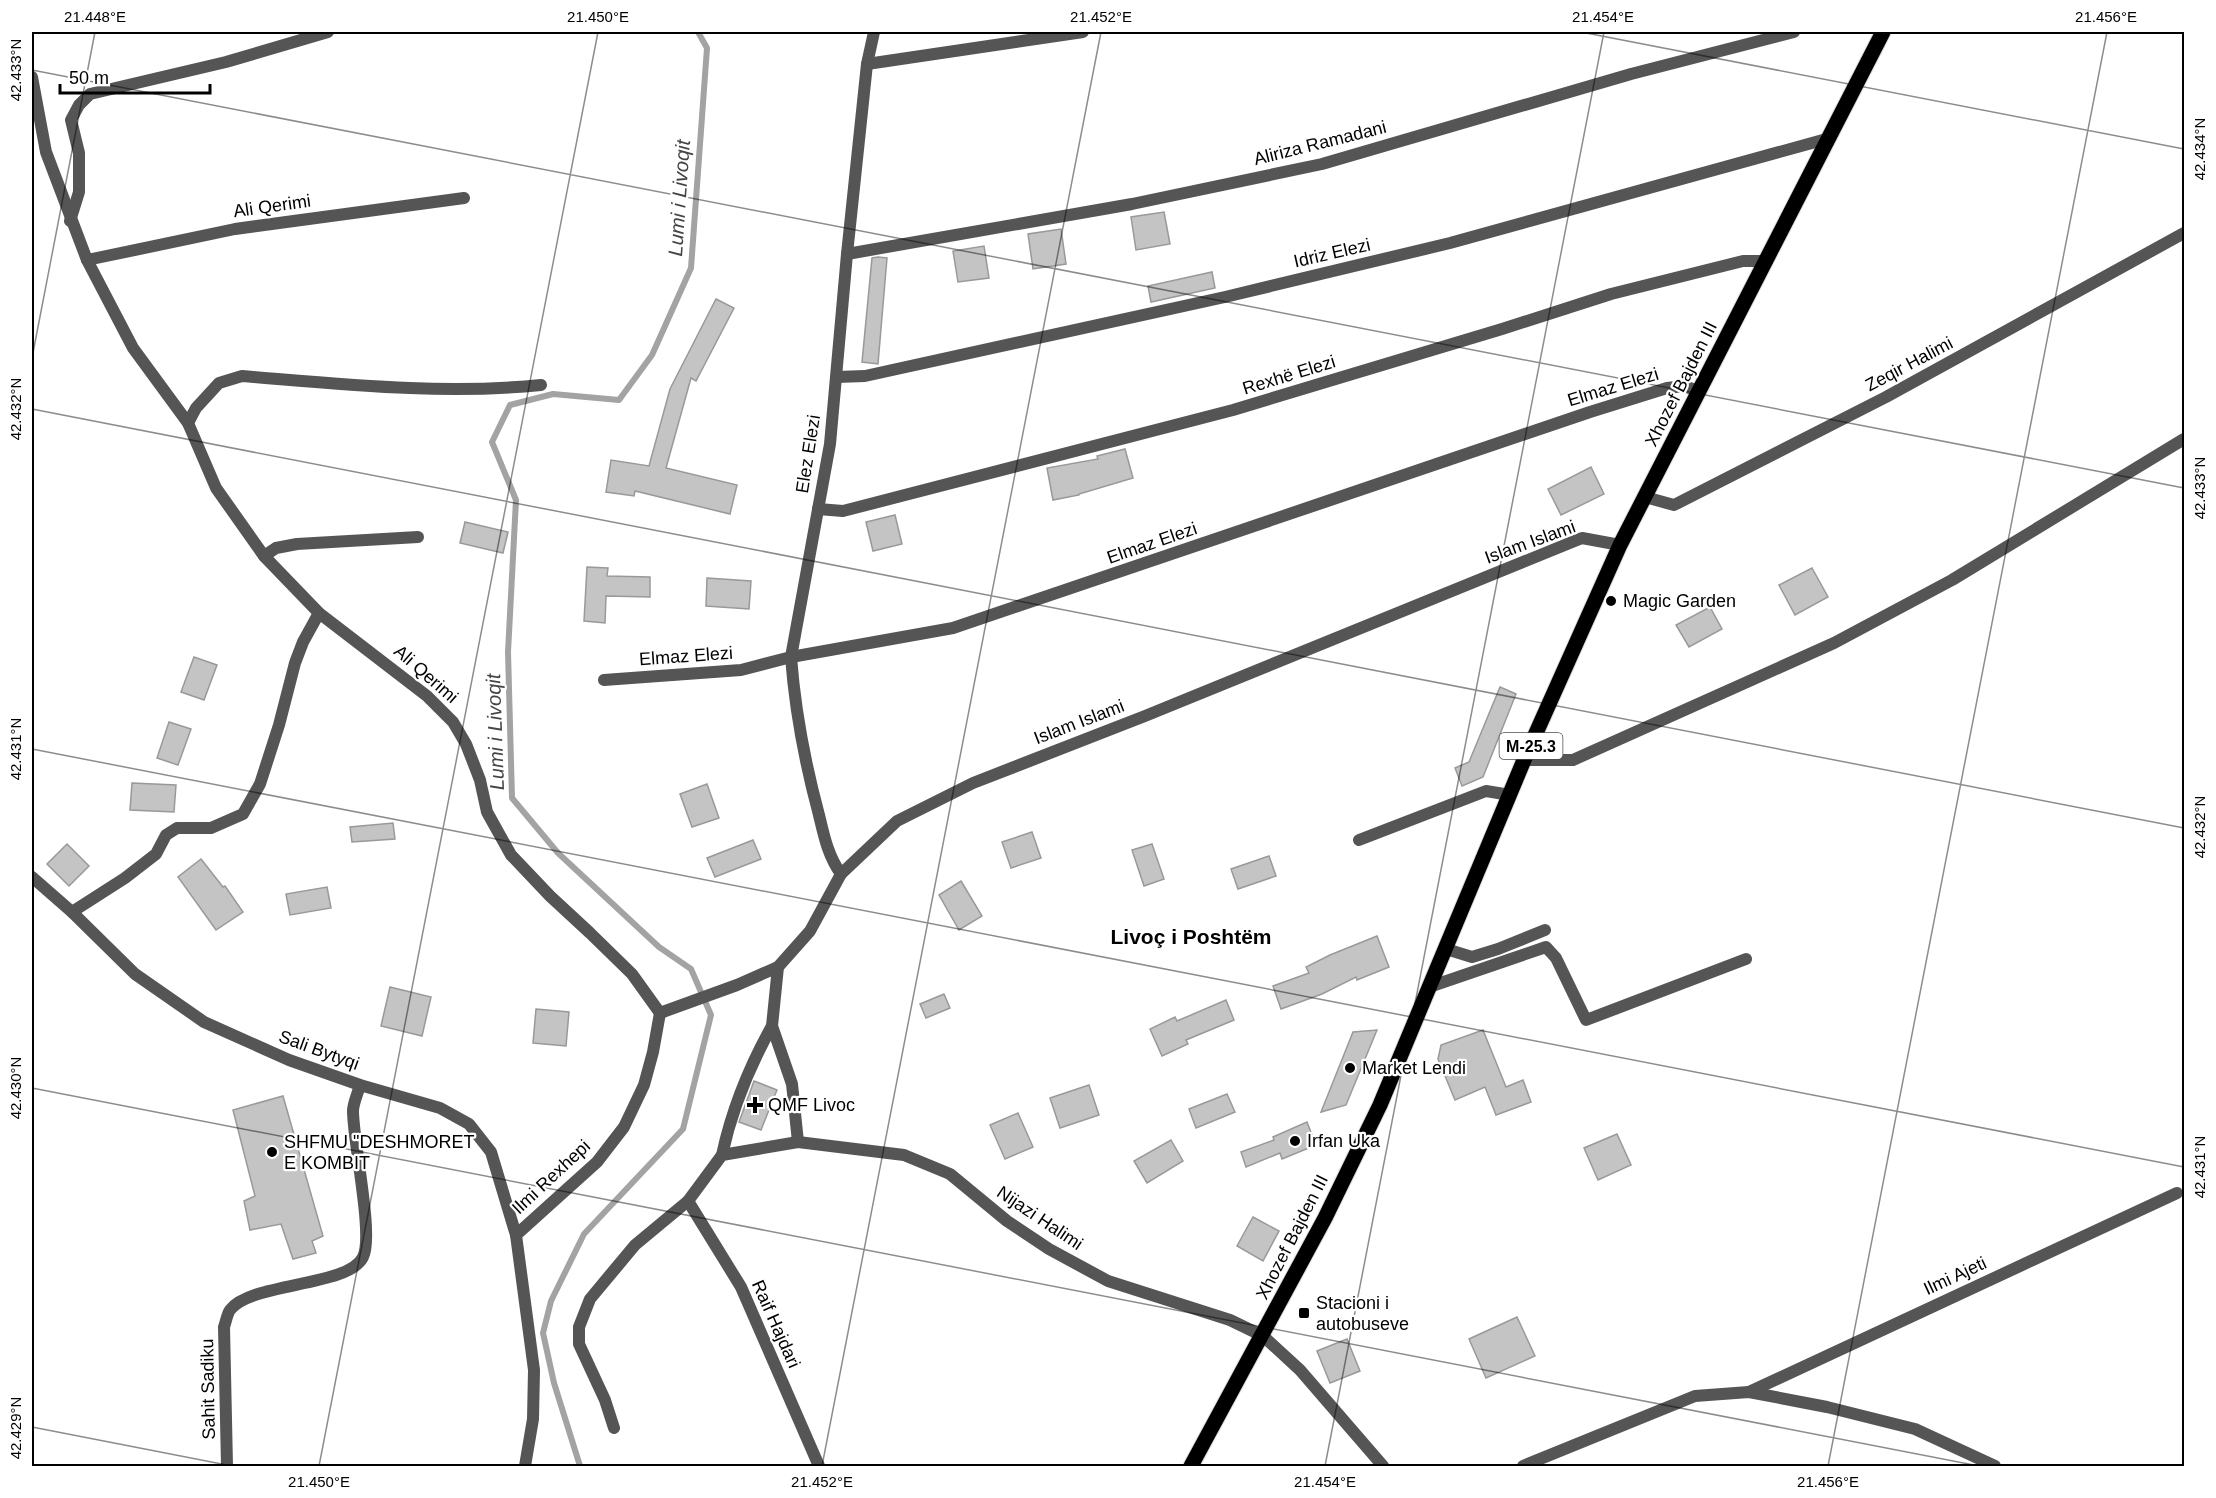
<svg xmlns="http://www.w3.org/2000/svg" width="2216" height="1498" font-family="Helvetica,sans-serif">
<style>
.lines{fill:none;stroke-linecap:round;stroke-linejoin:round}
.stream{stroke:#a3a3a3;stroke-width:6}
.building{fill:#c4c4c4;stroke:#999;stroke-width:1.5}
.primary-casing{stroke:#dbdbdb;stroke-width:17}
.minor{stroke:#555;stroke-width:12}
.tertiary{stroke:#555;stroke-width:12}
.primary{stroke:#000;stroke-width:15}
.ticks{fill:none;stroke:#000;stroke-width:1.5;stroke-opacity:0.45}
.poi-dot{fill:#000;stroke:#fff;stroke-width:2}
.labels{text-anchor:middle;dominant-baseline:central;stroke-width:4.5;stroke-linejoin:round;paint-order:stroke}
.shield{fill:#fff;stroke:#4c4c4c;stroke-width:1.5}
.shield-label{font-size:16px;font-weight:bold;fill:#000}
.street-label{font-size:18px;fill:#000;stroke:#fff}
.poi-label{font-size:18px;fill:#000;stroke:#fff;text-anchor:start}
.water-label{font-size:20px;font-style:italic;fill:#444;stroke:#fff}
.quarter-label{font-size:21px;font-weight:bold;fill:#000;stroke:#fff}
.neatline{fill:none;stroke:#000;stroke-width:2}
.ticks-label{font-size:15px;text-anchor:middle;fill:#000}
</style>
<rect width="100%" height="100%" fill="#fff"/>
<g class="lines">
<path class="stream" d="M580,1466l-26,-83 -11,-50 8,-32 33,-67 99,-105 28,-114 -20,-46 -32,-22 -101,-94 -46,-55 -4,-146 8,-152 -24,-58 18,-37 43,-11 66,6 33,-45 39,-87 16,-220 -9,-16"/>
</g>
<g class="building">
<path d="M1164,212l6,32 -34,6 -5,-33z"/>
<path d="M1061,229l5,35 -33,5 -5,-35z"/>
<path d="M984,246l5,32 -31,4 -5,-31z"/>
<path d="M878,257l9,1 -9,106 -16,-2 10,-104z"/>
<path d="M1212,272l3,16 -64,14 -3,-16z"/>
<path d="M716,299l18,9 -38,73 -5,-3 -25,90 71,17 -7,29 -95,-23 -1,5 -28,-4 5,-32 38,6 21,-77z"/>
<path d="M1125,449l8,29 -54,16v1l-26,5 -6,-32 51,-9 -1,-3z"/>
<path d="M1591,467l13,27 -43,21 -13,-26z"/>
<path d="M895,515l7,29 -29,7 -7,-29z"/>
<path d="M465,522l43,10 -5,21 -43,-10z"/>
<path d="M587,567l21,1 -1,8 43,1v20l-44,-1 -1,27 -21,-2z"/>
<path d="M1812,568l16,29 -33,18 -16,-30z"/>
<path d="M707,578l44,3 -2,28 -43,-3z"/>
<path d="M1710,607l12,22 -33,18 -13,-22z"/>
<path d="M194,657l23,8 -13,35 -23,-8z"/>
<path d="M1500,687l16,7 -33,83 -21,9 -7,-18 14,-6z"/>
<path d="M169,722l22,7 -13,36 -21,-7z"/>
<path d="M132,783l44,2 -2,27 -44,-2z"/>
<path d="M707,784l12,34 -27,9 -12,-33z"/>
<path d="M393,823l2,16 -43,3 -2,-15z"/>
<path d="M1032,832l9,26 -30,10 -9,-26z"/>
<path d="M753,840l8,19 -46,18 -8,-19z"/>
<path d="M67,844l22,22 -20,20 -22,-22z"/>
<path d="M1152,844l12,35 -20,7 -12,-36z"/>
<path d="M1269,856l7,20 -38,13 -7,-20z"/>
<path d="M201,859l22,28 2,-1 18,26 -27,18 -38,-53z"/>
<path d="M961,881l21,35 -23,14 -20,-35z"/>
<path d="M327,887l4,21 -41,7 -4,-21z"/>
<path d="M1377,936l12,31 -32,13 -1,-3 -34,17 -41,15 -8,-23 36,-13 -3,-6 24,-12z"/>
<path d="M390,987l41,10 -9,39 -41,-10z"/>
<path d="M944,994l6,14 -24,10 -6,-14z"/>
<path d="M1226,1000l8,20 -48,20 2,4 -26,12 -12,-27 25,-12 2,4z"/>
<path d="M536,1009l33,3 -3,34 -33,-3z"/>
<path d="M1377,1030l-31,75 -25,7 32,-80z"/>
<path d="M1483,1030l23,57 17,-7 8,22 -35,13 -11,-28 -30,13 -17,-41 3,-14z"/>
<path d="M754,1081l23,9 -16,40 -22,-8z"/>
<path d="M1089,1085l10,30 -39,13 -10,-30z"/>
<path d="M1227,1094l8,18 -39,16 -7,-19z"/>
<path d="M283,1096l40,140 -11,5 4,12 -23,6 -12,-35 -31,6 -6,-29 11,-5 -22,-86z"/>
<path d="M1018,1113l15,34 -28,12 -15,-34z"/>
<path d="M1307,1122l9,23 -34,14 -2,-6 -34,14 -5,-15 33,-12 -1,-3z"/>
<path d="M1617,1134l14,31 -33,15 -14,-32z"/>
<path d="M1171,1140l12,21 -36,22 -13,-22z"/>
<path d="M1253,1217l26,14 -16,30 -26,-15z"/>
<path d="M1517,1317l18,39 -49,22 -17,-39z"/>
<path d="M1347,1339l13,32 -30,12 -13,-32z"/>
</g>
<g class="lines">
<g class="primary-casing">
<path id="primary" d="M1191,1466l134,-248 55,-113 144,-345 96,-215 263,-513"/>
</g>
<g class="minor">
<path d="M867,64l216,-32"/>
<path d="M70,221l9,-29v-39l-8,-33 8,-15 11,-11 136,-32 102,-30"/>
<path d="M847,254l285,-50 190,-40 309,-90 163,-42"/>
<path d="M87,260l148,-31 229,-31"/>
<path d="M837,377l28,-1 360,-79 225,-54 380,-105"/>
<path d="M188,423l8,-15 23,-25 23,-7c99,8 200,19 299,9"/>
<path d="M1645,497l29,8 212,-108 298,-164"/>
<path d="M818,509l25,2 390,-101 269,-81 109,-35 132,-33h24"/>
<path d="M264,556l12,-8 21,-4 121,-7"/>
<path d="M604,680l137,-10 50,-13 162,-29 637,-216 77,-24 17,-2 14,5"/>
<path d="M1524,760h49l261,-117 118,-63 232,-141"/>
<path d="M1359,840l127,-49 24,4"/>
<path d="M841,874c-13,-18 -17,-38 -22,-59 -14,-52 -24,-105 -28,-158l39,-213 17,-190 20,-190 7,-32"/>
<path d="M32,877l40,35 63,62 69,48 85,38 71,25 80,23 29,16 22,28 25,83"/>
<path d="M72,912l53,-34 31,-24 10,-19 11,-7h34l32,-14 17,-30 19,-59 16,-62 8,-21 16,-29"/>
<path d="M1446,949l26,8 26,-8 47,-19"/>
<path d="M778,967l-6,59 20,58 6,58"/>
<path d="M1432,986l114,-39 10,11 30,62 160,-61"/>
<path d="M722,1155c10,-46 27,-88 50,-129"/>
<path d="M688,1201l53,86 78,179"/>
<path d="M1749,1392l428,-199"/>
<path d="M614,1428l-9,-28 -26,-56v-17l11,-28 45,-54 53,-44 34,-46 76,-13 106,13 46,19 57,47 42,28 59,32 122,39 33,16 37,34 83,96"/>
<path d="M227,1466l-3,-139c2,-5 3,-13 6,-17 21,-28 119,-23 133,-53 11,-21 -10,-115 -10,-146 0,-8 5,-18 7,-26"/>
<path d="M1523,1466l172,-70 54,-4 78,15 88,22 80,37"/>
</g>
<g class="tertiary">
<path d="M32,77l14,75 41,108 46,88 55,75 28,65 48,68 55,57 108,83 26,26 13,22 14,36 7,32 24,43 39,41 40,37 42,41 28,39"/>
<path d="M660,1013l77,-28 41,-18 32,-36 31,-57 56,-53 76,-38 172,-67 437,-178 38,7"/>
<path d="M525,1466l8,-47 1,-49 -18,-135 81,-73 27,-35 20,-42 9,-33 7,-39"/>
</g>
<use href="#primary" class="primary"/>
</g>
<path class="ticks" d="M1581,32l603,117M32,70l2152,418M32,358l63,-326M32,409l2152,419M32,749l2152,418M32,1088l1947,378M32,1427l200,39M319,1466l279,-1434M822,1466l279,-1434M1325,1466l279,-1434M1828,1466l279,-1434"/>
<g class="poi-dot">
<circle cx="1611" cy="601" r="6"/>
<circle cx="1350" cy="1068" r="6"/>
<path d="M752 1096h6v6h6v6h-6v6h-6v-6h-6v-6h6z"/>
<circle cx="1295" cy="1141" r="6"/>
<circle cx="272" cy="1152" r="6"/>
<rect x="1298" y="1307" width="12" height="12" rx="3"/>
</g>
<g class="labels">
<rect class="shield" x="1499.5" y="733" width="63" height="26" rx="4.5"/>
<g class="shield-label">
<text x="1531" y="746">M-25.3</text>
</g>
<g class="street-label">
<text transform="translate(1320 143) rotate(-14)">Aliriza Ramadani</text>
<text transform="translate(272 206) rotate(-8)">Ali Qerimi</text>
<text transform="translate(1332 253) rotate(-13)">Idriz Elezi</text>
<text transform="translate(1909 364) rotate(-28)">Zeqir Halimi</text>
<text transform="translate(1289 375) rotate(-17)">Rexhë Elezi</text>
<text transform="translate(1681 384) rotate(-63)">Xhozef Bajden III</text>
<text transform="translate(1613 387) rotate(-17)">Elmaz Elezi</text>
<text transform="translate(808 454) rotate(-81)">Elez Elezi</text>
<text transform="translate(1530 542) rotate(-20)">Islam Islami</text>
<text transform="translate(1152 543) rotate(-19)">Elmaz Elezi</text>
<text transform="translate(686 656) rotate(-4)">Elmaz Elezi</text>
<text transform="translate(426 674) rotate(41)">Ali Qerimi</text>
<text transform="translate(1079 722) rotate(-21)">Islam Islami</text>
<text transform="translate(319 1050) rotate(20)">Sali Bytyqi</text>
<text transform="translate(551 1177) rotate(-43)">Ilmi Rexhepi</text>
<text transform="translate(1040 1218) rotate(34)">Nijazi Halimi</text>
<text transform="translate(1292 1237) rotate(-63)">Xhozef Bajden III</text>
<text transform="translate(1955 1276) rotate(-25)">Ilmi Ajeti</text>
<text transform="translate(776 1324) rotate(66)">Raif Hajdari</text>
<text transform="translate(208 1389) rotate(-91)">Sahit Sadiku</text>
</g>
<g class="poi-label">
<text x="1623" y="601">Magic Garden</text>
<text x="1362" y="1068">Market Lendi</text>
<text x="768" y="1105">QMF Livoc</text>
<text x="1307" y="1141">Irfan Uka</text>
<text x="284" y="1142">SHFMU "DESHMORET<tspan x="284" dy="21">E KOMBIT</tspan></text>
<text x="1316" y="1303">Stacioni i<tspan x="1316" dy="21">autobuseve</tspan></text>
</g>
<g class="water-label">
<text transform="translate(679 198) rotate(-86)">Lumi i Livoqit</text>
<text transform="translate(495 732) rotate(-92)">Lumi i Livoqit</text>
</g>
<g class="quarter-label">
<text x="1191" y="936">Livoç i Poshtëm</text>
</g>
</g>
<rect width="2216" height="1498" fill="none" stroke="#ffffff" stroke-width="66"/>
<path d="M60 84v9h150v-9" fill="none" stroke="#000000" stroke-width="3"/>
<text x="69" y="84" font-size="18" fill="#000000" stroke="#ffffff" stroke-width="4.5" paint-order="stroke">50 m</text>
<rect x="33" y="33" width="2150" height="1432" class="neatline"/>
<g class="ticks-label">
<text x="95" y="22">21.448°E</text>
<text x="598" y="22">21.450°E</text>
<text x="1101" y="22">21.452°E</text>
<text x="1603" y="22">21.454°E</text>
<text x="2106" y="22">21.456°E</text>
<text transform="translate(16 70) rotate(-90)" y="5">42.433°N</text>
<text transform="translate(2200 149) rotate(-90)" y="5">42.434°N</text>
<text transform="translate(16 409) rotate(-90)" y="5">42.432°N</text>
<text transform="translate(2200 488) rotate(-90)" y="5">42.433°N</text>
<text transform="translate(16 749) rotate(-90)" y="5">42.431°N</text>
<text transform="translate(2200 827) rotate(-90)" y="5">42.432°N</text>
<text transform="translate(16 1088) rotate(-90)" y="5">42.430°N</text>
<text transform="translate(2200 1167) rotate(-90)" y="5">42.431°N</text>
<text transform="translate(16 1428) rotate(-90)" y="5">42.429°N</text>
<text x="319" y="1487">21.450°E</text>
<text x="822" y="1487">21.452°E</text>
<text x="1325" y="1487">21.454°E</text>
<text x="1828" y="1487">21.456°E</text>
</g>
</svg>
